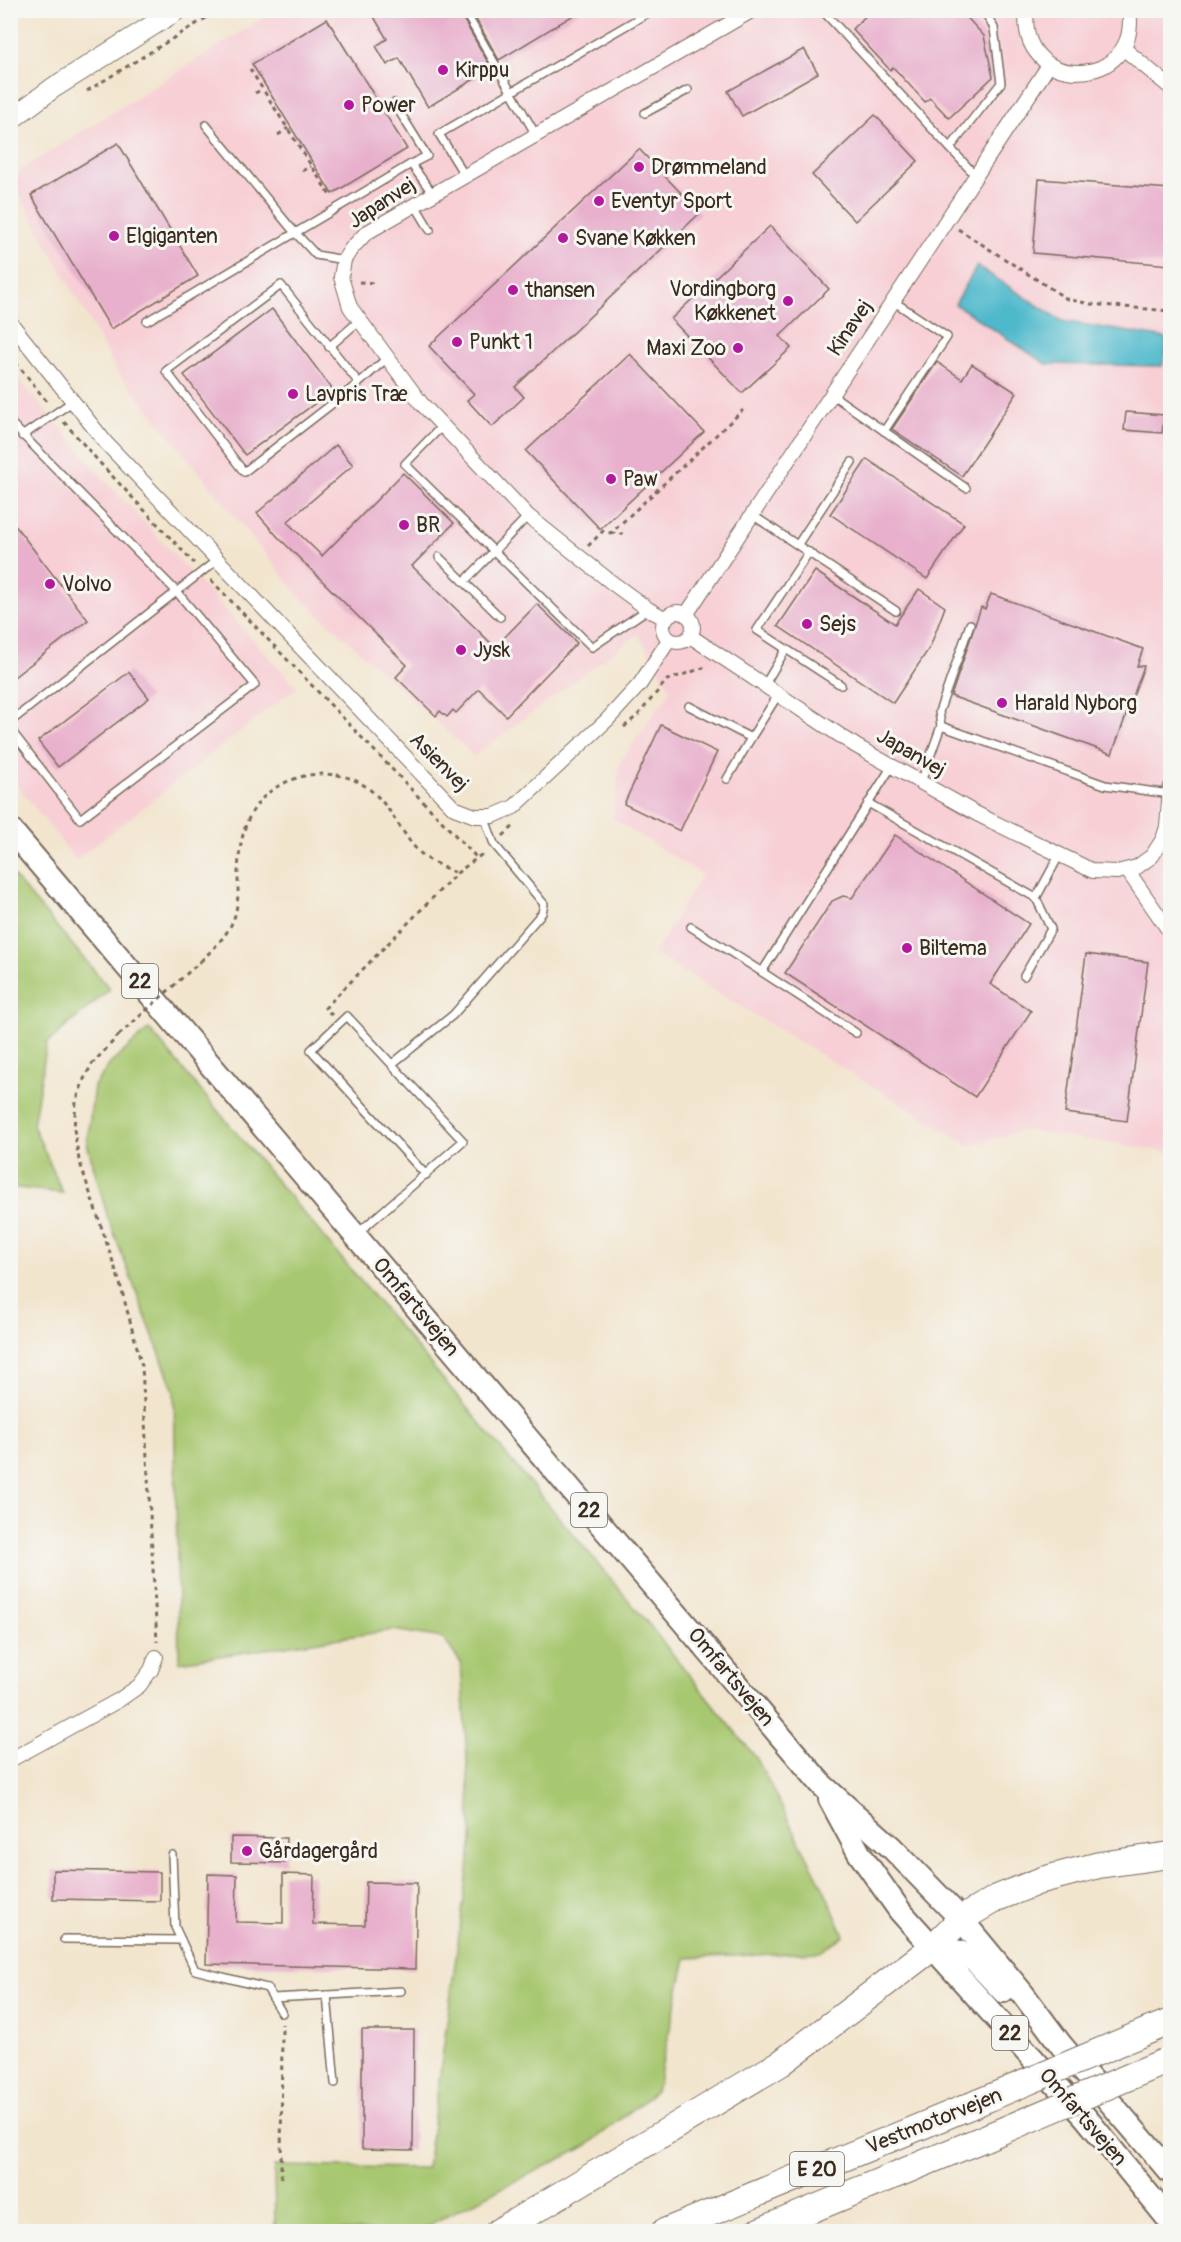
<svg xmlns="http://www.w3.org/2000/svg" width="1181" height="2242" font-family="Pangolin,sans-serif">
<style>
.built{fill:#f7cfd5}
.green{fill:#a7c76f;stroke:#717846;stroke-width:1.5}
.water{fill:#4fb9cc;stroke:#457275;stroke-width:1.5}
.building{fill:#e8b0cc}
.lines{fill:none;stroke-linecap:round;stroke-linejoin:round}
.lane-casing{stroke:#7b6b5c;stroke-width:10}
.street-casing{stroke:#7b6b5c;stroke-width:16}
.secondary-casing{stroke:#7b6b5c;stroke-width:22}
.primary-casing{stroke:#7b6b5c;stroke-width:26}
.highway-casing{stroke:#7b6b5c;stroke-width:28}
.path{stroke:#7b6b5c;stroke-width:3;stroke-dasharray:4.5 4.5;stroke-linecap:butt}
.lane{stroke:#fff;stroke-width:7}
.street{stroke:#fff;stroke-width:14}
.secondary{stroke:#fff;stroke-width:20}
.primary{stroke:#fff;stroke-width:22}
.highway{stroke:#fff;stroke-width:26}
.highway-bridge-casing{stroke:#7b6b5c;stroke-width:28;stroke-linecap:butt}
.path-bridge{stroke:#7b6b5c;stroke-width:3;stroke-dasharray:4.5 4.5;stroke-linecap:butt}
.highway-bridge{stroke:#fff;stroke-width:26}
.poi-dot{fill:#b5179e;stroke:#f6f6f2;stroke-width:2}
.labels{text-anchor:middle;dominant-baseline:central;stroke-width:6;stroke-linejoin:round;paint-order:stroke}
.shield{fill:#f6f6f2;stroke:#73675e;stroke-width:1.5}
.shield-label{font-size:20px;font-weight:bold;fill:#3b2a1e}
.poi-label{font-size:21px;fill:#3b2a1e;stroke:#f6f6f2;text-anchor:start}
.street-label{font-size:21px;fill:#3b2a1e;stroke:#f6f6f2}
</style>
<rect width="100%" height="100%" fill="#f6f6f2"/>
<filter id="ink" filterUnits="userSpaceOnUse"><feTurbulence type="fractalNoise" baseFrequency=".0167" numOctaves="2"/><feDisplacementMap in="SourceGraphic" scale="12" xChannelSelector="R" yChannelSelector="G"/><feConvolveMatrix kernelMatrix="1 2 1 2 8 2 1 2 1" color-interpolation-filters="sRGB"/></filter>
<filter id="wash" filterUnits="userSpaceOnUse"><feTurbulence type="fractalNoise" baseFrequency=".008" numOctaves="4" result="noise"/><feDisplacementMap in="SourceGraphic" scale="24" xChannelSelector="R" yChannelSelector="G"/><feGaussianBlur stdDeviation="1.35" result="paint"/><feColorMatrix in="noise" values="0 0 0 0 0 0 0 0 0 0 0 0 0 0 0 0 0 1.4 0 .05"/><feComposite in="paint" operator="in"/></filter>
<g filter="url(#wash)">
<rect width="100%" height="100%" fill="#f2e5ce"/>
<g class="built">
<path d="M274,11h896v1141l-147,-22 -52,16 -317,-192 48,-80 -89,-55 7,-57 51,-72 -33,-56 -164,122 -175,-160 -182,-225 -107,-194z"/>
<path d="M10,369l103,120 184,198 -221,173 -65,-82z"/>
</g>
<g class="green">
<path d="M10,872l100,117 -63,54 -14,82 30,68 -52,-6z"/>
<path d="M149,1029l497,592 111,138 67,130 20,47 -24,16 -134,6 -30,133 -70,55 -150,75 -17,10h-144l-1,-65 153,2 45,-328 -11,-177 -18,-25 -50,-8 -214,32 -5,-271 -67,-176 -20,-72 7,-57 16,-22z"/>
</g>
<path class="water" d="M977,266l85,55 104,17v15l-4,13 -116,-2 -91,-60z"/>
<g id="blocks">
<g class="building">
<path d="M370,10h88l32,56 -11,6 2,3 -53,32 -29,-49 -12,7 -11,-19 11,-7z"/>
<path d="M471,10h111l-83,50z"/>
<path d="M872,10h88l24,26 9,41 -44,41 -19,-20 -5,4 -32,-35 -3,3 -38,-41z"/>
<path d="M327,19l80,130 -75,45 -80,-130z"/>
<path d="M804,49l14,24 -76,43 -14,-25z"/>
<path d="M875,115l43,46 -63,60 -43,-46z"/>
<path d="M118,143l80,133 -87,53 -80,-134z"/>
<path d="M639,149l61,64 -185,174 9,10 -32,30 -25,-27 7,-6 -45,-48z"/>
<path d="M1039,179l131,10v76l-137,-12z"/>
<path d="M770,226l59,63 -49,47 11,12 -49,45 -71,-74z"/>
<path d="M272,309l61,81 -88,65 -61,-80z"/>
<path d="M630,354l74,78 -104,97 -74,-78z"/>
<path d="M937,362l25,17 10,-15 45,29 -55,83 -70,-47z"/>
<path d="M1126,412l38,3 -2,18 -38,-3z"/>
<path d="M336,445l17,20 -66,57 35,34 81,-83 51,50 -42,43 83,81 42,-43 40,39 -71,73 -27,-27 -23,24 -3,-3 -6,7 -7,-6 -4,5 -40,-39 11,-12 -130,-129 -20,-23z"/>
<path d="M867,459l97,65 -37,55 -97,-65z"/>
<path d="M10,519l78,101 -78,60z"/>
<path d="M815,571l80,53 24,-35 26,18 -15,40 -37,56 -115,-77z"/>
<path d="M991,594l152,55 -6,17h7l-32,88 -161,-58 30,-89 4,2z"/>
<path d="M129,672l20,26 -91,69 -20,-26z"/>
<path d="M661,725l56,27 -37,79 -56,-27z"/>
<path d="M895,835l134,89 -39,60 41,27 -56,86 -190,-124 47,-72 11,-5 9,2z"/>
<path d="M1086,954l62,8 -21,159 -62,-8z"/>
<path d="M231,1837l55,1 -1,25 -54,-1z"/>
<path d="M53,1870l107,2v29l-107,-2z"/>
<path d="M208,1874l29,1 -1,47 47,1v-49l31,1 -1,49 52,1 1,-43 51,1 -2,86 -209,-5z"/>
<path d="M362,2030h52l-1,120 -51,-1z"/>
</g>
</g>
</g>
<g filter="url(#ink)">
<use href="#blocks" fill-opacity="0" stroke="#7b6b5c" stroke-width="1.5"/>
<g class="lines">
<g class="lane-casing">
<g id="lane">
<path d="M464,10l72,125"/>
<path d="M822,10l154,166"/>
<path d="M394,103l33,53 -16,8"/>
<path d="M645,113l43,-23"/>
<path d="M206,125l84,102 26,28 28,5"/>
<path d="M950,148l51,-65 -7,-55 -10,-18"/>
<path d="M465,176l-26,-42 214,-124"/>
<path d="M415,205l15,25"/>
<path d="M147,321l264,-157 22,30"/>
<path d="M329,347l31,-27"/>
<path d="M359,383l-78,-98 -115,86 78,101 115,-89 28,-25"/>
<path d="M831,394l135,94"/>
<path d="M10,422l167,170 78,93 -175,134 -70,-90"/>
<path d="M442,426l-37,38 187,183 56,-38"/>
<path d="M884,431l63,-94 -54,-36"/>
<path d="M22,436l50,-34"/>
<path d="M751,514l145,97"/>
<path d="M798,544l54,-82"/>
<path d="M809,552l-52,78 84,55"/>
<path d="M439,557l61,60"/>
<path d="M464,582l64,-66"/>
<path d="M764,686l22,-37"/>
<path d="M689,706l62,32 27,-43"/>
<path d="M10,722l207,-162"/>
<path d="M941,726l-2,-14 31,-88"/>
<path d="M727,779l24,-41"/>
<path d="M921,782l20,-56 164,59 65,9"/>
<path d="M868,803l168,95 24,-44"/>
<path d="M691,927l71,45 130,-206"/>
<path d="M762,972l94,61"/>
<path d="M1024,976l27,-47 -15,-31"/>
<path d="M392,1064l61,-49 89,-102 2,-9 -50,-60 -10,-28"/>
<path d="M357,1234l106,-93 -116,-125 -36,34 115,125"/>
<path d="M172,1855l3,72 20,43 72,18 15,25"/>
<path d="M64,1939l117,1"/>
<path d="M327,1995l8,88"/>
<path d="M273,1998l128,-7"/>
</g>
</g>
<g class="street-casing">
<g id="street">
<path d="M1027,10c-11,84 115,81 102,0"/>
<path d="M1123,48l47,39"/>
<path d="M10,322l96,121 348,365 21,8h18l21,-9 93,-87 33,-36 29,-44"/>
<circle cx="678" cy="627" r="15"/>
<path d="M686,615l363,-550"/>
<path d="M666,619l-18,-10 -37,-27 -83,-66 -107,-113 -71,-96 -9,-30 3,-17 7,-11 15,-16 387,-223"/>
<path d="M690,636l166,110 121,68 116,57 24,1 20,-5 15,-11 11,-17 4,-12 3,-39"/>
<path d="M1127,870l43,62"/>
<path d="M10,1760l109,-60 20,-14 12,-16 5,-13"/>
</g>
</g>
<g class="secondary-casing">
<path id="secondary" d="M10,120l43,-32 124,-78"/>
</g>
<g class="primary-casing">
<g id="primary">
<path d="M10,829l812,956 70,63 69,71 62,75 38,51 109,127"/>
<path d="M830,1799l29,54 41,58 187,208 83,102"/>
<path d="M932,1948l28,4 15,9 28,30"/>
</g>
</g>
<g class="highway-casing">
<g id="highway">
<path d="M1150,2030l20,-8"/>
<path d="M498,2232l283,-169 151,-115 29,-29 36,-21 45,-18 57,-15 71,-10"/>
<path d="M664,2232l306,-126"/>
<path d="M757,2232l228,-94"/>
</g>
</g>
<g class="path">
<path d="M250,69l81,128"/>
<path d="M87,91l132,-81"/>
<path d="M255,93l8,-4"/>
<path d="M278,135l10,-7"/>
<path d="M302,171l9,-5"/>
<path d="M958,229l109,70 23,5 80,7"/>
<path d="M359,282l17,1"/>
<path d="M10,355l38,48"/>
<path d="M64,422l36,41 94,100"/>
<path d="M611,533l12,1"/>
<path d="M588,546l15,-15 8,2 132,-123"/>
<path d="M211,580l266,278"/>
<path d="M624,727l14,-12 29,-35 36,-12 4,-4"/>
<path d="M503,836l13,-12"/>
<path d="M201,961c13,-13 27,-26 33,-43 5,-14 4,-32 4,-46 2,-46 14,-81 62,-95 19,-5 45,-4 62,7 26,16 36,44 55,66 11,11 26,17 39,23"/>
<path d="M332,1015l-7,-7 132,-135 28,-21"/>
<path d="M119,1035l-27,29 -8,15 -8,23 -2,27 5,31 40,120 23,86 15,276"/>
<path d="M281,2178l1,-154"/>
</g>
<use href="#lane" class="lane"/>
<use href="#street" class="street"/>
<use href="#secondary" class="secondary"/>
<use href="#primary" class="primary"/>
<use href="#highway" class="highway"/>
<g class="highway-bridge-casing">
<g id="highway-bridge">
<path d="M970,2106l180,-76"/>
<path d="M985,2138l179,-76"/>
</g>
</g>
<path class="path-bridge" d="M119,1035l82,-74"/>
<use href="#highway-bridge" class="highway-bridge"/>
</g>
</g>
<g class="poi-dot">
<circle cx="443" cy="70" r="6"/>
<circle cx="349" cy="105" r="6"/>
<circle cx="639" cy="167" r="6"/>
<circle cx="599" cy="201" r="6"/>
<circle cx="114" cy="236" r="6"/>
<circle cx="563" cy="238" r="6"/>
<circle cx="513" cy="290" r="6"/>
<circle cx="788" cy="301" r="6"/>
<circle cx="457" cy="342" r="6"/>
<circle cx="738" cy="348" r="6"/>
<circle cx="293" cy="394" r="6"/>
<circle cx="611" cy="479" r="6"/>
<circle cx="404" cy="525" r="6"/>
<circle cx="50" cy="584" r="6"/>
<circle cx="807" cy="624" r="6"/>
<circle cx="461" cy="650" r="6"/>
<circle cx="1002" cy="703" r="6"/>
<circle cx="907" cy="948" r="6"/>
<circle cx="247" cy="1851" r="6"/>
</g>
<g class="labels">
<g class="shield">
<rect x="122" y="964" width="36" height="34" rx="4.5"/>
<rect x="571" y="1493" width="36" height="34" rx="4.5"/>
<rect x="992" y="2016" width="36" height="34" rx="4.5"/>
<rect x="790" y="2152" width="54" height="34" rx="4.5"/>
</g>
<g class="shield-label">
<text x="140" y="981">22</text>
<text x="589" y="1510">22</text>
<text x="1010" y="2033">22</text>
<text x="817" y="2169">E 20</text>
</g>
<g class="poi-label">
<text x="455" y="70">Kirppu</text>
<text x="361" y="105">Power</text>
<text x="651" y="167">Drømmeland</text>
<text x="611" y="201">Eventyr Sport</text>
<text x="126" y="236">Elgiganten</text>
<text x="575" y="238">Svane Køkken</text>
<text x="776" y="289" text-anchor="end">Vordingborg<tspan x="776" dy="24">Køkkenet</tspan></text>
<text x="525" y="290">thansen</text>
<text x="469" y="342">Punkt 1</text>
<text x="726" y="348" text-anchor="end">Maxi Zoo</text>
<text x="305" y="394">Lavpris Træ</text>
<text x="623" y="479">Paw</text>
<text x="416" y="525">BR</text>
<text x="62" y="584">Volvo</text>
<text x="819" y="624">Sejs</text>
<text x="473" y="650">Jysk</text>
<text x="1014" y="703">Harald Nyborg</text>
<text x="919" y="948">Biltema</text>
<text x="259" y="1851">Gårdagergård</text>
</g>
<g class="street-label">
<text transform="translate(382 203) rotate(-33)">Japanvej</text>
<text transform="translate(850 328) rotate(-56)">Kinavej</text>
<text transform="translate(911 753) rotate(30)">Japanvej</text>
<text transform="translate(439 762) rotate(45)">Asienvej</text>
<text transform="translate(416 1307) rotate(50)">Omfartsvejen</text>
<text transform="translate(731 1677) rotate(50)">Omfartsvejen</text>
<text transform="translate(1083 2117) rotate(49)">Omfartsvejen</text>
<text transform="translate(934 2121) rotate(-22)">Vestmotorvejen</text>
</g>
</g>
<rect width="1181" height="2242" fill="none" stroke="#f6f6f2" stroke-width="36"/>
</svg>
